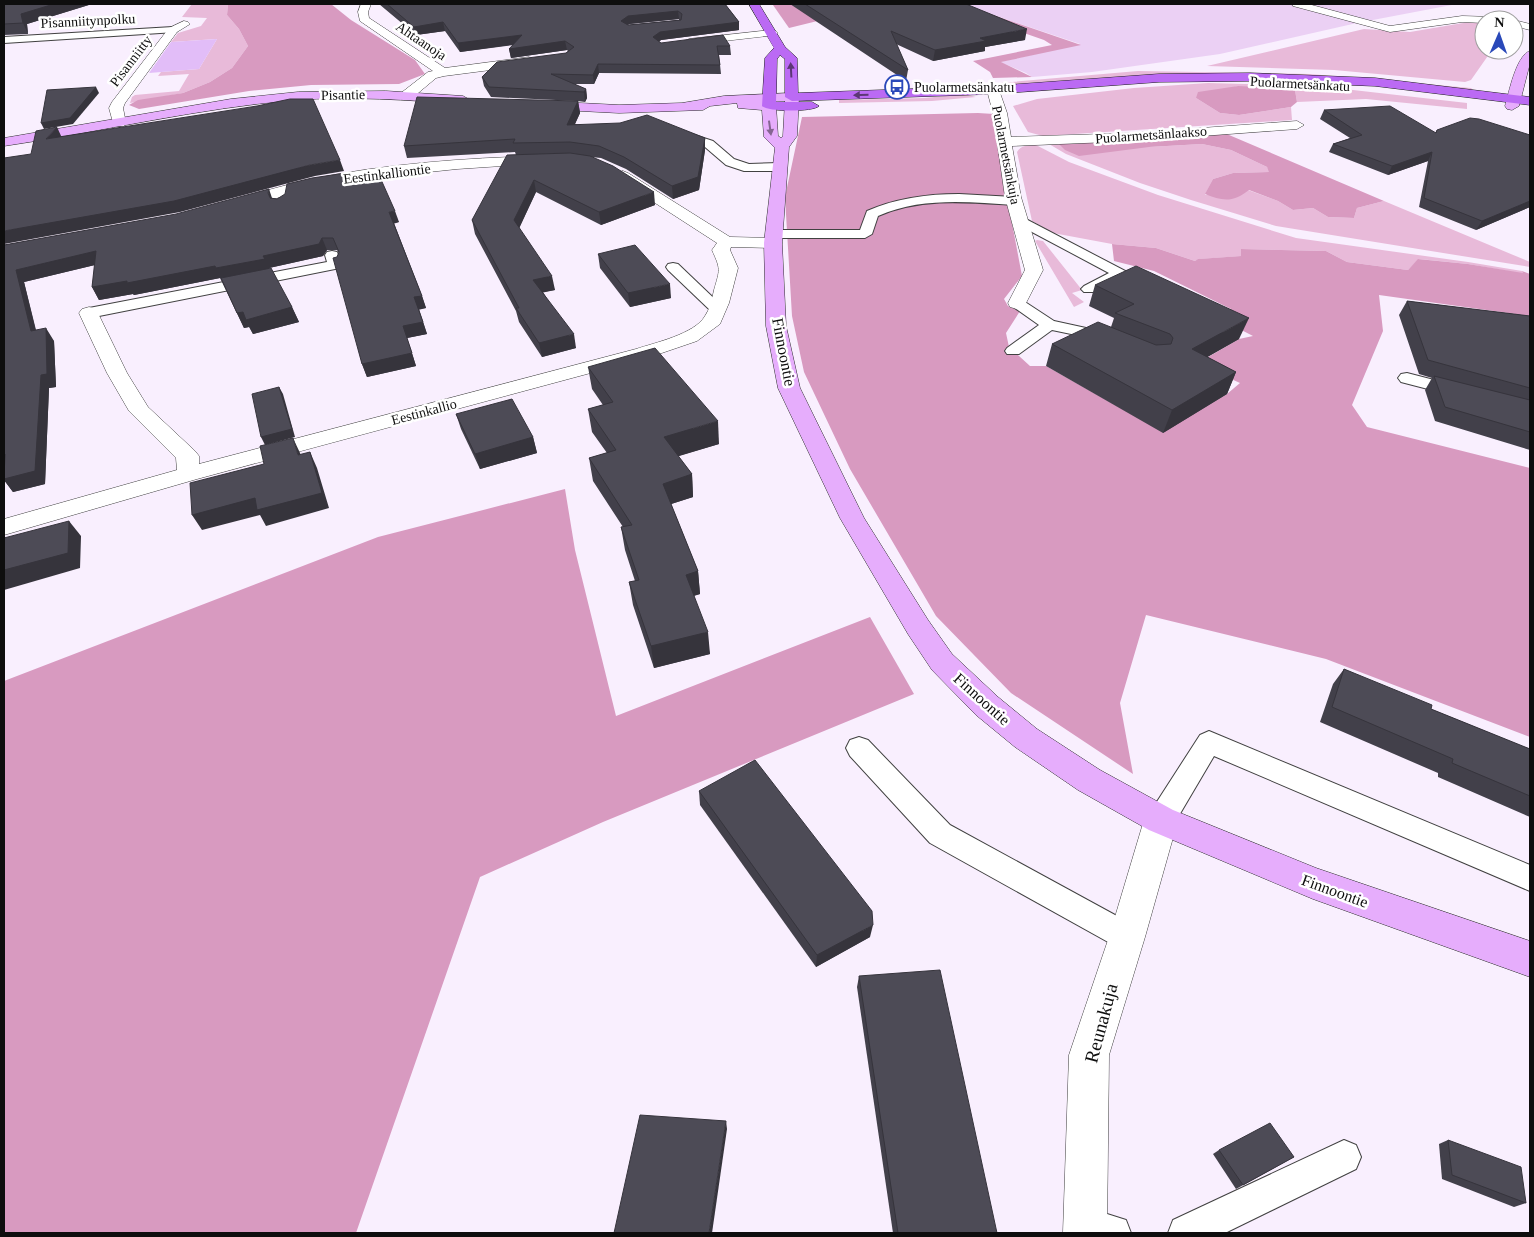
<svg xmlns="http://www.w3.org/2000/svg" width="1534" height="1237" font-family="'Times New Roman',serif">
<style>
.farmland{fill:#ebd0f4}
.green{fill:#e8bad9}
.forest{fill:#d89ac0}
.sand{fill:#e2bdf8}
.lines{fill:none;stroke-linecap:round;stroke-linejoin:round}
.lane-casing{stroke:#414141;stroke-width:2}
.street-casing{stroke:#414141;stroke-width:1}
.secondary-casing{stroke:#303030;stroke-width:1}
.primary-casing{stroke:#1f1f1f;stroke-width:1}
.lane{fill:#fff;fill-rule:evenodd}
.street{fill:#fff;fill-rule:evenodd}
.secondary{fill:#e6adfc;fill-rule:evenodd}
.primary{fill:#bb6af4;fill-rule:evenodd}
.wall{fill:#42404a;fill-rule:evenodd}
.shaded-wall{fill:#36343c}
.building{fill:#4d4b56;stroke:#36343c;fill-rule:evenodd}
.oneway{fill:#5c3775}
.oneway2{fill:#856591}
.labels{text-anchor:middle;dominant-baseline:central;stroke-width:5;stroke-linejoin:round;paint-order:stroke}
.far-street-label{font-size:14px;fill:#0e0e0e;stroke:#fff}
.far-poi-label{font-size:14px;fill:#0e0e0e;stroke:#fff;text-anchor:start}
.street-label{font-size:16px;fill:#0e0e0e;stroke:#fff}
.near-street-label{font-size:19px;fill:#0e0e0e;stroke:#fff}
</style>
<rect width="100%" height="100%" fill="#f9effe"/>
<path class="farmland" d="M961,4h496l-100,19 -137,31 -128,18 -60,5 -6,-4 -26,-11 80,-18z"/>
<g class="green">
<path d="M192,4h36l-1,11 12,14 9,17 -16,22 -22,14 -27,11 -53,10 2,-6 3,-2 44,-4 10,-17 -31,2 3,-4 38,-3 18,-30 -46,3 7,-9 23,-7 6,-8 -25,-1z"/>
<path d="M1469,22h15v28h8l-21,30 -6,2 -131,-12 -127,-4 157,-37 46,3z"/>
<path d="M1138,71l172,3 161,14 2,2 -168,-14 -292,10 -13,-3z"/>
<path d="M1208,83l110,3 149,17v6l-101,-10 -69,3 -2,-12 -10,-3 -47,-1 -42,12 24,15 19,2 52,-8 1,13 -249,16 -15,-4 -15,-26 24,-7 97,-11z"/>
<path d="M964,94l12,3 -44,4 -93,2v-3l86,-2z"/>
<path d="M1049,144l100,3 53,-3 29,6 36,17 3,5 -37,1 -20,6 -8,16 43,-5 30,11 15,9 20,-2 15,9 26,1 3,-10 27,-7 146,61v5l-254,-41 -85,-26 -51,-17 -74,-29z"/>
<path d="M1036,145l33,17 89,33 138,43 172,24 54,9 2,3 -56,-10 -49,-5 -11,11 -61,-8 -21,-11 -85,-2 1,7 -43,3 -4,2 -39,-13 -44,-4 -59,-11 -21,-12 -15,-69c4,-7 11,-7 19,-7z"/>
<path d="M1037,240l6,1 39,49 -10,3 12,9 -10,5 -39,-66z"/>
</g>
<g class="forest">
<path d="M228,4h103l20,16 64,40 10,14 -26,10 -88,1 -62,6 -110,18 -10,-4 9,-5 45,-7 27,-11 22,-14 16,-22 -9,-17 -12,-14z"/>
<path d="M808,4l50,7 -69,17 -16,-23z"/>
<path d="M961,4l120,41 -80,17 31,15 -39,1 -3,-6 -17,-11 79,-16 -8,-5 -57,-20z"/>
<path d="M1238,86l47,1 10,3 2,12 -6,5 -52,8 -19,-2 -24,-15 2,-6z"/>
<path d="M978,113l16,1 3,11 -2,8 27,143 -18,23 4,7 12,5 -14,22 3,14 21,19h16l117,66 64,-38 13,-11 -22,-10 -15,-13 36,-21 14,-3 -35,-18 13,-9 -77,-38 -40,-10 -2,-17 44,4 39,13 3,-2 43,-3v-7l85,2 21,11 61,8 10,-11 50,5 55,9 -1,-2 8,3v42l-151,-21 4,36 -31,74 15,22 163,41v269l-204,-78 -180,-44 -26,88 13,71 -122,-81 -75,-77 -86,-147 -46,-97 -12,-56 -7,-119 17,-80z"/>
<path d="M1222,132l162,69 -27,7 -3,10 -26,-1 -15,-9 -20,2 -15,-9 -29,-11c-16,13 -27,11 -44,4l8,-15 20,-6 36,-1 -2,-5 -36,-17 -29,-6 -53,3 -70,9 -14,-6 -7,-7z"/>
<path d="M565,489l10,61 41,166 254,-99 44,77 -311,128 -123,55 -124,356h-352v-552l374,-144z"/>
</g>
<path class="sand" d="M217,39l-18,30 -50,4 22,-31z"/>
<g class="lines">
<g class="lane-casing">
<g id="lane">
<path d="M173,27l5,3 -2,2 -172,11v-6z"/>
<path d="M676,129l37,12 21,18 15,5 30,-1 6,4 -6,4h-35l-18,-6 -21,-18 -33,-13 -2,-2z"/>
<path d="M959,194l55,3 7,4 -7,4c-46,-3 -93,-8 -136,11l-6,18 -7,4h-92l-7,-4 7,-4h87l7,-19c30,-13 60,-17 92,-17z"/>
<path d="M1020,216l132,69 3,3 -3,3h-10l-22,-12 -26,13h-10l-3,-3 3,-3 25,-13 -94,-50 -2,-3z"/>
<path d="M332,251l5,1 5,13 -2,3 -251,50 -6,-2 -2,-3 2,-3 6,-2 238,-46 -2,-7 2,-3z"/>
<path d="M673,263l5,1 44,42 3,3 -3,3h-10l-44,-42 -2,-3 2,-3z"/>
<path d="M1017,298l5,2 32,21 32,7 28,11 2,3 -2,3 -6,2 -32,-12 -24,-5 -33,24h-12l-2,-3 2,-3 32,-23 -27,-19 -3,-3 3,-3z"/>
<path d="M1407,373l58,15 3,4 -3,4 -6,1 -58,-15 -3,-4 3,-4z"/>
<path d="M1209,731l321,134v26l-316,-135 -43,73 -10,3 -10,-3 -4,-9 4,-9 49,-76z"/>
<path d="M859,737l9,3 82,85 187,102 5,10 -5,10 -10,5 -10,-5 -187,-104 -80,-87 -4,-8 4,-8z"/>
<path d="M1344,1140l12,5 5,12 -5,12 -131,64h-57l5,-13z"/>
<path d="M1085,1207l41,13 5,13h-61l-3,-8 5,-13z"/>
</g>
</g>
<g class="street-casing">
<g id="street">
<path d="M361,4h10l-3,8 1,6 76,50 84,-11 6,4 -6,4 -85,11 -8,2 -25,21h-10l-2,-3 2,-3 27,-21 5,-1 -73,-50 -2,-9z"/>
<path d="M1292,4h16l82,22 72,-10 32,1 6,3h-16v3l-22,-1 -72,10 -97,-26z"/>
<path d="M1513,20h1l16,4v6l-16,-4z"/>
<path d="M184,21l4,1 2,2 -13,8 -52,71 -2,5 3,15 -2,3h-10l-5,-18 3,-6 57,-74z"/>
<path d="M772,30l4,1 2,2 -2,2 -87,10 -6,-3 6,-3z"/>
<path d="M993,86l6,4 8,23 4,24 123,-4 163,-12 7,4 -7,4 -163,12 -122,5 9,51 22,73 -17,33 -2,4 -7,2 -7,-2 -2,-4 17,-33 -20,-73 -12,-84 -6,-23z"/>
<path d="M541,156l5,1 2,3 -2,3 -89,6 -85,9 -65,12 -72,19 -6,-2 -2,-3 2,-3c26,-7 52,-15 78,-21 77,-16 156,-22 234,-24z"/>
<path d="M623,171l5,2 102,64 43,1 6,1 3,4 -3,4 -6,1 -42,-1 -1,3 8,18 -9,35 -9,21 -23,17 -47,16 -453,122 -193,56v-16l173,-49 -1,-12 -47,-47 -22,-38 -28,-60 3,-4 7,-2 7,2 31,64 21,34 47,44 4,5v8l437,-115c18,-6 59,-15 69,-33 5,-7 7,-17 9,-26 6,-21 7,-20 -2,-40l5,-7 -99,-64 -3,-3 3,-3z"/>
<path d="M1161,805l12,5 5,10 -33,117 -36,118 -2,178h-44l6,-178 40,-118 35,-117 5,-10z"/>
</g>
</g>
<g class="secondary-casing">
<g id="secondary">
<path d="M1530,51v12l-11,43 -7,4 -5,-1 -2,-3c4,-13 11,-51 25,-55z"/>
<path d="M386,91l77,5 7,4 -7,4c-55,-4 -112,-8 -167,-4 -98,8 -195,32 -292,46v-8l227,-39 67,-7z"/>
<path d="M792,93l7,4 -2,39 -8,11 -7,96 4,83 14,62 64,130 64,102 24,34 46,43 39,32 63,41 73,40 143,58 214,73v36l-217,-78 -164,-69 -71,-40 -63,-43 -39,-32 -44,-45 -24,-36 -68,-116 -62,-130 -12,-62 -2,-83 11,-95 -11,-11 -2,-27 -24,-2 -1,-5 -27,3 -7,4 -84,3 -78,-4 -7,-4 7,-4 78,4 63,-2 42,-7zM785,101l-2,35 -2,2 -3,-2 -2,-30 -7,-4z"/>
</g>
</g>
<g class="primary-casing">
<path id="primary" d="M749,4h10l26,43 12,11 1,35 195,-7 166,-12 91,-1 125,5 155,19v8l-155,-19 -125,-5 -91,1 -166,12 -201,7 -7,-4v-38l-5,-4 -3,4 -1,43h36l7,4c-6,6 -51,6 -57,0l3,-48 9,-10z"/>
</g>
<use href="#lane" class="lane"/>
<use href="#street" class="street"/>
<use href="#secondary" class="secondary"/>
<use href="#primary" class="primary"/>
</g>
<g class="wall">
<path d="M4,4h88l-65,20 1,10 -24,1z"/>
<path d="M379,4h346l14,18v8l-78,10 -2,2 2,1 69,3 1,9h-12l2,19 -122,-1 -5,11h-21l13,5 1,9 -2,4 -7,-1 2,12 -5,11 130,26 -6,40 -26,9 -47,-30 -25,-11 -10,-1 64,48 -54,20 -65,-33 -17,36 36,62 -12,2 33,56 -34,9 -23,-35 -3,-11 -41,-77 -3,-14 44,-65 -1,-3 -108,6 -3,-12 173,-45 -86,-4 -7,-11 -2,-9 84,-24 2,-2 -1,-1 -56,8 -2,-9 4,-4 -53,7 -15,-21 -29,4zM679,19v1l-51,5 1,-1z"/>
<path d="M790,4h176l59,36 -40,7v4l-52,10 -37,-17 12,26 -2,11z"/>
<path d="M1324,110l111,23 2,-3 93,5v72l-54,23 -57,-23 9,-46 -40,14 -59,-23 4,-8 17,-6 -30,-19z"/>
<path d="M348,178l51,44 -5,1 28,73 4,12 -7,1 8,25 -20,4 9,28 -49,11 -5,-13 -25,-107 2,-4 -2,-3h-10l-4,6 -54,12 23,39 7,15 -46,12 -4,-7 -5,1 -24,-50 -86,17 -1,-1 -34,6 -7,-13 3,-22 -71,17 12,48 18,11 2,46 -7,1 -4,96 -32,8 -9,-12v-235l268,-47 5,1z"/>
<path d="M598,254l73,44 -41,9 -30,-39z"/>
<path d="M1095,285l144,54 -32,18 29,15 -9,22 -64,39 -117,-67 6,-22 59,-17 3,-9 -25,-12z"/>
<path d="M1407,301l123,15v134l-95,-29 -10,-31 7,-12 -13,-4 -20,-59z"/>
<path d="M588,367l131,77 -41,12 14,18 1,23 -22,7 27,67 2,23 -6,2 16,58 -56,14 -21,-63 -4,-23 6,-1 -10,-31 -4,-23h2l-30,-46 -4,-23 18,-5 -15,-21 -4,-23 15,-4 -11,-16z"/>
<path d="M456,414l77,23 4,16 -57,16 -19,-40z"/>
<path d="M1344,669l87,40 99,40v68l-92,-40v-4l-118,-51 13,-38z"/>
<path d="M699,791l171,146 -54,30 -116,-162z"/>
<path d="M859,976l138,257h-104l-36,-246z"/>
<path d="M1448,1140l78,63 -12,4 -72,-28 -3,-35z"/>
<path d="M1219,1150l75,7 -58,32 -23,-35z"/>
</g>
<g class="shaded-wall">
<path d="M54,4h38l-65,20 1,10 -5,-11 -2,-9z"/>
<path d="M678,11l1,8 -50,5 -7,6 -1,-9 7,-5z"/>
<path d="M443,22l2,9 -29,4 -2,-8z"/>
<path d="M739,22v8l-78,10 -8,5v-8l7,-5z"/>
<path d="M1027,29l-2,11 -40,7v4l-52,10 2,-11 45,-12z"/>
<path d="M522,35l2,8 -64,9 -2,-9z"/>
<path d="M565,41l2,9 -56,8 -2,-9z"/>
<path d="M598,64l1,9 -5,11 -1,-9z"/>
<path d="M96,87l3,6 -26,31 -29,5 -3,-6z"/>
<path d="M586,89l1,9 -2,4 -1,-10z"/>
<path d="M578,101l2,12 -11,24 -2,-12z"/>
<path d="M57,127l5,11 -16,1z"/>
<path d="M705,138v12l-6,40 -26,9 -1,-13z"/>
<path d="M1432,152l-4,9 -40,14 4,-9z"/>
<path d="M340,160l4,11 -29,5 -135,36 -176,32v-13l306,-66z"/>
<path d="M534,180l2,12 -19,41 -3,-13z"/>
<path d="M269,189l4,12 -1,3 -4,-11z"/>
<path d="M654,192l1,13 -54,20 -2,-13z"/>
<path d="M1530,201v6l-54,23 6,-9z"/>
<path d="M395,211l4,11 -6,2 -4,-12z"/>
<path d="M322,238l5,12 -4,6 -54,12 1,3 -50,7 -86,17 -1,-1 -34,6 -7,-13 171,-31z"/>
<path d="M96,251l7,12 -79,19 15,62 -8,-13 -15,-61z"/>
<path d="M552,276l3,14 -19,4 -3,-14z"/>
<path d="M670,284l1,14 -41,9 -2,-14z"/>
<path d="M422,296l4,12 -8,2 -4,-13z"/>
<path d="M292,307l7,15 -46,12 -7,-14z"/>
<path d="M243,312l6,15 -5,1 -7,-15z"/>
<path d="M1249,318l-10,21 -56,32 9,-22z"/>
<path d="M423,322l4,12 -20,4 -4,-12z"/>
<path d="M46,328l8,13 2,46 -7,1 -4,96 -32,8 -9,-12v-1l37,-104z"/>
<path d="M574,334l2,14 -34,9 -3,-14z"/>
<path d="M412,353l4,13 -49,11 -5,-13z"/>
<path d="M1236,372l-9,22 -64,39 9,-23z"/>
<path d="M279,387l4,7 12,43 -30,8 -4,-8z"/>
<path d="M718,421l1,23 -53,16 -2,-23z"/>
<path d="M533,437l4,16 -57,16 -5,-15z"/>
<path d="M293,438l7,15 5,18 -7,-16z"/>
<path d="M310,452l7,16 12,40 -63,18 -6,-11 -58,15 -10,-15z"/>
<path d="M692,474l1,23 -28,9 -2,-22z"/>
<path d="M69,521l12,15 -1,32 -76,22v-20z"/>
<path d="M698,571l2,23 -12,3 -2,-22z"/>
<path d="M708,632l2,22 -56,14 -3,-22z"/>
<path d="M873,925l-3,12 -54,30 1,-12z"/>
<path d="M726,1121l1,8 -15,104h-3z"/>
</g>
<g class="building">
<path d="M4,4h50l-33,10 2,9 -19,1z"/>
<path d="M387,4h338l14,18 -79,10 -7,5 8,6 62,-8 7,11h-13l3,19 -122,-1 -5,11 -42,-1 35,15 -2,3 -95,-5 -7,-10 15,-15 69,-9 8,-6 -9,-6 -56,8 13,-14 -64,8 -15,-21 -29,5zM678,11l4,3 -1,6 -53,5 -7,-4 7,-5z"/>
<path d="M805,4h161l61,25 -47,9 6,3 -51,9 -44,-19 17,39z"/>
<path d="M96,87l-26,31 -29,5 6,-33z"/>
<path d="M417,97l161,4 -11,24 53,-2 27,-8 58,23 -7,39 -26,9 -48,-29 -25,-11 -29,-4 -57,1 2,-4 -111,7z"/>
<path d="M290,99h23l27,61 -30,5 -136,36 -170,30v-73l27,-4 5,-23 21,-4 -11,12 211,-33z"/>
<path d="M1390,106l46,27 1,-3 33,-12 9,1 51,16v66l-48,20 -58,-23 8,-46 -40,14 -59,-22 29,-9 -38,-25z"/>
<path d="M570,153l20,3 23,10 41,26 -55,20 -65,-32 -20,40 38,56 -19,4 41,54 -35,9 -23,-35h3l-47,-88 35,-65z"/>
<path d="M346,173l2,5 31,-3 16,36 -6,1 33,84 -8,1 9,25 -20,4 9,27 -50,11 -29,-106 4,-1 2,-5 -6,-14h-11l-3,6 -56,12 2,3 -49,9 -1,-2 -88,17v-2l-35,6 4,-36 -80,19 15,61 15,-3 1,46 -6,1 -6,96 -31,8 1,-25 -1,1v-210l172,-31 93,-25 -1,4 2,5 7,1 8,-5 2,-10 25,-6z"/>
<path d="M635,245l35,39 -42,9 -30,-39z"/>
<path d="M1136,266l113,52 -57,31 44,23 -64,38 -120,-66 46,-22 58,23 15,-1 2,-6 -3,-4 -55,-21 19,-9 -39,-19z"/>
<path d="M271,268l21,39 -46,13 -3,-8 -6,1 -16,-35z"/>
<path d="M1407,301l123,15v72l-102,-28z"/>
<path d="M655,348l63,73 -54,16 28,37 -29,10 35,87 -12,4 22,57 -57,14 -22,-64 10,-2 -18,-53 11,-2 -43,-67 27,-8 -28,-41 25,-7 -25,-35z"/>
<path d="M1434,376l96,24v32l-85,-25z"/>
<path d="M279,387l13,42 -31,8 -9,-43z"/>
<path d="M512,399l21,38 -58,17 -19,-40z"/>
<path d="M293,438l5,17 12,-3 12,41 -65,17 -2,-12 -63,17 -2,-32 74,-19 -4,-18z"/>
<path d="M69,521l-1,32 -64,17v-32z"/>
<path d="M1344,669l88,36 -1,4 99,40v47l-78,-33 1,-4 -121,-52z"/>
<path d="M755,760l117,151 1,14 -56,30 -118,-164z"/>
<path d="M940,970l57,263h-99l-39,-257z"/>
<path d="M640,1115l86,6 -17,112h-95z"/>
<path d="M1270,1123l24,34 -51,28 -24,-35z"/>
<path d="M1448,1140l73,27 5,36 -74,-28z"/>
</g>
<defs><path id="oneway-solid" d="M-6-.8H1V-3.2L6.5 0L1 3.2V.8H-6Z" transform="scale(1.25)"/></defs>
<g class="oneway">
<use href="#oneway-solid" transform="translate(791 70) rotate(-93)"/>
<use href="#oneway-solid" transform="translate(861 95) rotate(179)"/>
</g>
<use class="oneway2" href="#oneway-solid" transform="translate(770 128) rotate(82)"/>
<defs>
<g id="bus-ring" transform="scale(1.25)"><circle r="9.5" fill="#fff" stroke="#2a49b9" stroke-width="1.5"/><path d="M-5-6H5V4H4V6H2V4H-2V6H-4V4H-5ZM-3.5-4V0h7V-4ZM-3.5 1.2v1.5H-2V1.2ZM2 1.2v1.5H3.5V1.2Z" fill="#2a49b9"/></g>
</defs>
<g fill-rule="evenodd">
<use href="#bus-ring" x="897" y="87"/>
</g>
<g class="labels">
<g class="far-street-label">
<text transform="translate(88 21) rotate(-3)">Pisanniitynpolku</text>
<text transform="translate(421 41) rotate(34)">Ahtaanoja</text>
<text transform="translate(131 61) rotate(-53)">Pisanniitty</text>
<text transform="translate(1300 84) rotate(3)">Puolarmetsänkatu</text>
<text transform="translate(343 95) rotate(-1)">Pisantie</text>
<text transform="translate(1151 135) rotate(-4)">Puolarmetsänlaakso</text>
<text transform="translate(1006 155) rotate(79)">Puolarmetsänkuja</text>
<text transform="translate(387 174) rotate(-7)">Eestinkalliontie</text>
<text transform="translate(424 412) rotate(-15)">Eestinkallio</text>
</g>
<g class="far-poi-label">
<text x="914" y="87">Puolarmetsänkatu</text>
</g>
<g class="street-label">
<text transform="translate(784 352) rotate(79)">Finnoontie</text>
<text transform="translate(982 699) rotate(42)">Finnoontie</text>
<text transform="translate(1335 891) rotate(20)">Finnoontie</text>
</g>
<g class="near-street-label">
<text transform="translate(1101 1023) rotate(-75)">Reunakuja</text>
</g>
</g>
<rect width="1534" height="1237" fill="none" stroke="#0e0e0e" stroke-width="10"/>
<g transform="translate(1499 35) rotate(2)"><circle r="24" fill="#ffffff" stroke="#9f9f9f"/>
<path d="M0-4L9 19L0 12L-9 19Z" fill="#2a49b9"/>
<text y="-8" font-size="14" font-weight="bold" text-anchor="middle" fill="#0e0e0e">N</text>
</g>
</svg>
